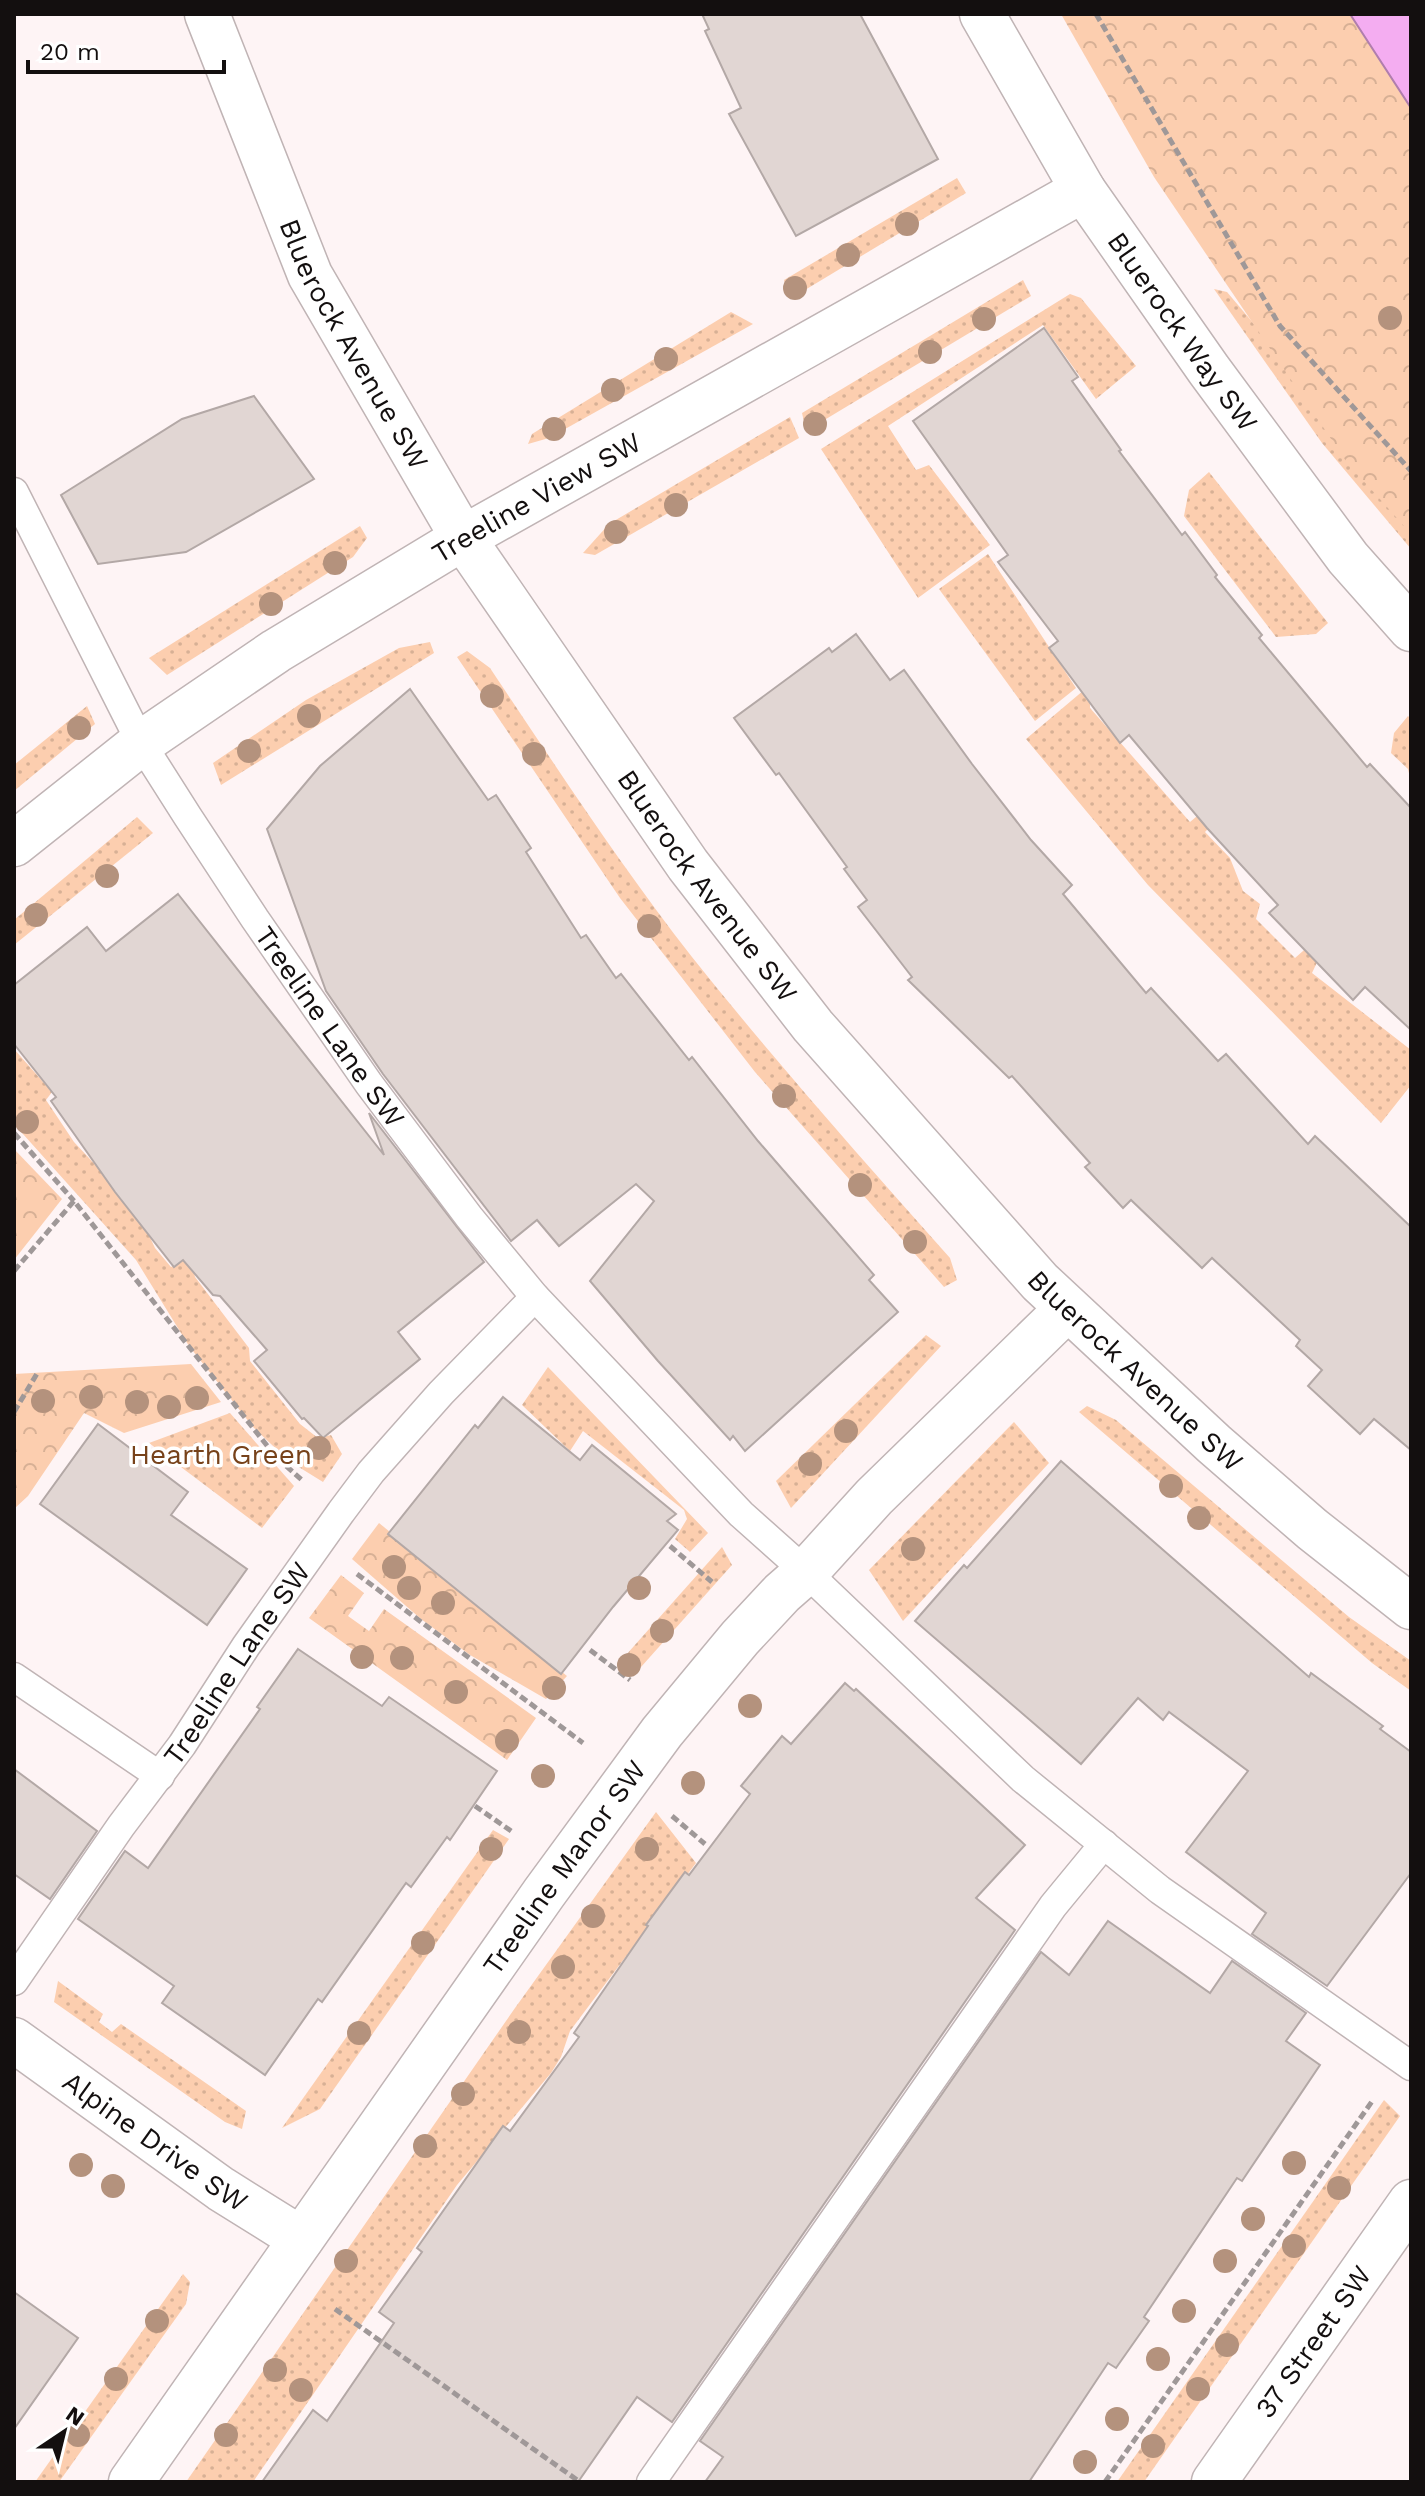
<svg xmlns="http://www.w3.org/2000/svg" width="1425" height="2496" font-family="'Work Sans',sans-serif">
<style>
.grass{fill:url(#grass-dots)}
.park{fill:url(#park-crowns)}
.water{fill:#f4adf1;stroke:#b07ead;stroke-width:2}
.building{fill:#e1d6d3;stroke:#b3a8a6;stroke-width:2}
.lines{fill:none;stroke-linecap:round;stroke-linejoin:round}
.service-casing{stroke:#c0b4b5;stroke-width:31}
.minor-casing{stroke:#c0b4b5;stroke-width:47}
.tertiary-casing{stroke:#c0b4b5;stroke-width:47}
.path{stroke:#9f9898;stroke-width:5;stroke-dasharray:8 4;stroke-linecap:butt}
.service{stroke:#fff;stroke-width:28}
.minor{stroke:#fff;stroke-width:44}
.tertiary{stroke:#fff;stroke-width:44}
.tree{fill:#b4927d}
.labels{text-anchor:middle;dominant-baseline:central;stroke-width:7;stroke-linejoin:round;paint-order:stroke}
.street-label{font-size:28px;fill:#130f0f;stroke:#fff}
.park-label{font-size:28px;fill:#77421a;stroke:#fff}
</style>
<defs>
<pattern id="grass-dots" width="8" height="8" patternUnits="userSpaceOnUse" patternTransform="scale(2)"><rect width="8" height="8" fill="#fcceaf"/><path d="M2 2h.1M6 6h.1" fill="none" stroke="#d7b095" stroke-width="1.8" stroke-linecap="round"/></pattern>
<pattern id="park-crowns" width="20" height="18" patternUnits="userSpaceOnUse" patternTransform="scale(2)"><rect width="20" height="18" fill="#fcceaf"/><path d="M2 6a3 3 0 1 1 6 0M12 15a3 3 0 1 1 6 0" fill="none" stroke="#d7b095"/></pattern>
</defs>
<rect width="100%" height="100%" fill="#fef4f5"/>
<g class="grass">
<path d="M957,178l9,15 -176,106 -6,-19z"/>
<path d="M1023,280l8,16 -225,135 -4,-18z"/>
<path d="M1214,289l13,3 184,218v39l-89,-106z"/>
<path d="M1070,294l11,4 55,68 -40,33 -53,-74 -155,101 28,44 13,-5 61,80 -72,53 -97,-149z"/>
<path d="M731,312l22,12 -204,114 -21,6 4,-10z"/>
<path d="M790,417l9,21 -204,117 -12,-2 26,-29z"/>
<path d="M1209,472l119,151 -12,11 -40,3 -92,-121 5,-26z"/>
<path d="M360,526l7,12 -14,19 -186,118 -18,-17z"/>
<path d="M988,554l88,134 -41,33 -96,-132z"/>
<path d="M430,642l4,11 -213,132 -8,-22 93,-63 93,-52z"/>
<path d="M467,651l23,17c65,97 130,197 202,289 83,104 170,202 258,301l7,22 -13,7 -189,-215 -135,-174 -163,-241z"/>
<path d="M1084,690l6,9v9l100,114 73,-61 4,5 -62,66 25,26 13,33 17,13 -4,15 39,39 41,-36 -24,51 99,77v35l-30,38 -233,-238 -122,-146z"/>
<path d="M87,706l8,18 -81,67v-26z"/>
<path d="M1408,716l3,3v63l-3,-13 -17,-16 3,-20z"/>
<path d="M137,817l16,16 -139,112v-25z"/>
<path d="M14,1049l38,43 -6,8 28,42 43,46 30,43 8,17 16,19 14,-8 8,8 2,10 54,71 1,13 50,63 18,14 13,-3 11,19 -19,28 -34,-21 -36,-34 -64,-81 -53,-86 -122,-136z"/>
<path d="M926,1335l15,11 -150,162 -15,-27z"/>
<path d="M548,1367l160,166 -18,19 -15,-13 12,-20 -3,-9 -101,-79 -13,20 -48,-46z"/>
<path d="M1087,1406l29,14 233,197 62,44v30l-39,-28 -293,-251z"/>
<path d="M230,1413l64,73 -32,42 -113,-85z"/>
<path d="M1014,1422l35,41 -146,158 -34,-51z"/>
<path d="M722,1547l10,18 -99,111 -15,-12z"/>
<path d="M656,1812l40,51 -126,168 -9,26 -10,16 -94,112 -204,297h-67l329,-474z"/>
<path d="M493,1830l16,9 -189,270 -38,19z"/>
<path d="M58,1981l45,33 -4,8 13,10 9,-8 125,87 -4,18 -17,-7 -171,-120z"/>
<path d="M1384,2100l16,16 -256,366h-27z"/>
<path d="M183,2274l7,8 -4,22 -127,178h-24z"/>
</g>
<g class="park">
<path d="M1061,14h350v520l-65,-73 -192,-284z"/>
<path d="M14,1149l48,50 -48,61z"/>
<path d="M191,1364l30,38 -97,31 -40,-20 -56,83 -14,13v-135z"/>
<path d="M379,1523l188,153 -21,23 -76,-44 -49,-36 -69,-60z"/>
<path d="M341,1575l23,18 -16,23 21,15 15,-22 152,109 -29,42 -198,-142z"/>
</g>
<path class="water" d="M1350,14h61v94z"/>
<g class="building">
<path d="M702,14h158l78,145 -142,77 -67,-122 12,-6 -36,-77 4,-2z"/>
<path d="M1044,328l34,49 -6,4 49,69 -2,1 63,84 3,-3 32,43 -2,2 47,58 -3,3 108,129 3,-3 41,44v222l-46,-43 -12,13 -84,-87 9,-8 -71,-77 -78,-93 -9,8 -71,-95 9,-7 -60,-79 10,-7 -95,-134z"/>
<path d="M254,396l60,83 -128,73 -88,12 -37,-69 121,-76z"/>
<path d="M856,634l34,46 14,-10 68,94 59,76 41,45 -9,9 83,99 5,-5 67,73 8,-7 82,90 7,-8 96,91v223l-37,-31 -14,15 -52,-48 14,-16 -26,-24 4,-6 -88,-82 -10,10 -71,-68 -8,8 -38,-41 5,-4 -78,-87 -3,2 -101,-98 4,-3 -54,-70 9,-7 -23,-31 3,-2 -68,-94 -3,2 -42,-57 95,-70 3,4z"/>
<path d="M410,689l78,111 8,-5 35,53 -5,4 55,86 5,-3 30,43 5,-4 68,86 3,-3 66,84 116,134 -5,5 29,32 -153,139 -12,-15 -3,4 -72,-79 -68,-80 64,-80 -18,-17 -77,62 -22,-26 -26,21 -128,-167 -57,-83 -59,-162 53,-63z"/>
<path d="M178,894l206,261 -15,-42 115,149 -86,70 22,27 -97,79 -19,-20 -2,1 -48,-58 13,-11 -47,-54 -7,-1 -30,-35 -9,7 -59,-75 -64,-91 5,-4 -42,-53v-59l73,-58 19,24z"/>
<path d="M503,1397l77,63 12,-15 84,69 -9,7 11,9 -65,77 -52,67 -173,-140 87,-109 3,3z"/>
<path d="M98,1424l90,68 -17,23 76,54 -40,56 -167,-121z"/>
<path d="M1061,1461l248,216 2,-4 72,53 -3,3 31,23v121l-84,113 -75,-52 14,-21 -80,-61 62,-81 -79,-59 -6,8 -25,-22 -57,66 -166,-143 49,-56 3,3z"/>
<path d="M298,1649l84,57 7,-9 108,74 -47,69 -3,-3 -36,50 -5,-4 -84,119 -4,-3 -53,76 -103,-72 12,-17 -96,-67 47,-68 23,17 112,-159 -3,-2z"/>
<path d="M845,1683l9,8 2,-2 169,156 -49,53 39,32 -343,492 -35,-25 -59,85h-316l51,-72 14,11 67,-98 -15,-11 43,-60 -5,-4 86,-122 7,5 69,-94 -5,-4 74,-107 -2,-1 39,-53 4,3 61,-81 -9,-8 41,-50 9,8z"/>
<path d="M14,1769l83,62 -47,68 -36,-25z"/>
<path d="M1108,1921l102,72 22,-32 74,52 -20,28 34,24 -78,116 -5,-3 -93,139 5,4 -33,47 -8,-5 -79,119h-324l18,-25 -23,-16 341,-489 28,23z"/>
<path d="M14,2292l64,46 -64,91z"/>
</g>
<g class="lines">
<g class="service-casing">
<g id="service">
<path id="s1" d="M14,492l127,251 47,74 67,102 114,165 100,133 66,80 206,217 65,58 217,207 137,111 251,176"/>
<path d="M14,1677l146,99"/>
<path id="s2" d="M14,1981l107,-155 61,-81 64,-99 95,-134 30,-40 70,-79 94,-96"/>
<path d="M651,2482l402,-576 51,-62"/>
</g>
</g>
<g class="minor-casing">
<g id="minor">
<path id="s3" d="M207,14l103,261 153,263 225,327 125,161 227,256 174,162 98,85 99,78"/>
<path id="s4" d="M982,14l101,176 126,180 139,188 63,71"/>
<path id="s5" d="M14,844l127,-101 135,-92 187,-113 620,-348"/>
<path id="s6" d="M14,2040l207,149 80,50"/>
<path id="s7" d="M131,2482l413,-589 118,-161 78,-94 42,-45 24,-21 68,-75 193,-188"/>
</g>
</g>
<g class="tertiary-casing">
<g id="tertiary">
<path id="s8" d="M1214,2482l197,-280"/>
</g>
</g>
<g class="path">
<path d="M1096,14l184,312 131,145"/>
<path d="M14,1133l60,68"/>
<path d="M14,1271l60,-70 202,256 27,24"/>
<path d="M14,1412l24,-40"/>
<path d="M670,1546l42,36"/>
<path d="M357,1574l226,169"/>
<path d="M590,1650l40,30"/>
<path d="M475,1806l39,27"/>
<path d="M672,1816l33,28"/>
<path d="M335,2309l245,173"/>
<path d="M1105,2482l268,-382"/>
</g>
<use href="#service" class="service"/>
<use href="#minor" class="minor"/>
<use href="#tertiary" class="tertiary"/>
</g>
<g class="tree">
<circle cx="907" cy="224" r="12"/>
<circle cx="848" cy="255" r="12"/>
<circle cx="795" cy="288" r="12"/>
<circle cx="1390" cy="318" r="12"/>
<circle cx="984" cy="319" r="12"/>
<circle cx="930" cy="352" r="12"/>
<circle cx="666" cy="359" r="12"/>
<circle cx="613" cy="390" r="12"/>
<circle cx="815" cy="424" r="12"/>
<circle cx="554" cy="429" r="12"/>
<circle cx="676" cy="505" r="12"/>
<circle cx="616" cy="532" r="12"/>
<circle cx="335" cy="563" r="12"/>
<circle cx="271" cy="604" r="12"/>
<circle cx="492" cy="696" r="12"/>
<circle cx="309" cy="716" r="12"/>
<circle cx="79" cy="728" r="12"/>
<circle cx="249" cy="751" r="12"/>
<circle cx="534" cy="754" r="12"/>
<circle cx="107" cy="876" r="12"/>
<circle cx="36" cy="915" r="12"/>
<circle cx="649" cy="926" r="12"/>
<circle cx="784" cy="1096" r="12"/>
<circle cx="27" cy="1122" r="12"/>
<circle cx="860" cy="1185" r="12"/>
<circle cx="915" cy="1242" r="12"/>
<circle cx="91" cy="1397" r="12"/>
<circle cx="197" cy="1398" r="12"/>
<circle cx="43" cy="1401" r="12"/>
<circle cx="137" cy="1402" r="12"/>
<circle cx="169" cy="1407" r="12"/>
<circle cx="846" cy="1431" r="12"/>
<circle cx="319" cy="1448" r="12"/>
<circle cx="810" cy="1464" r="12"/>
<circle cx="1171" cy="1486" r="12"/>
<circle cx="1199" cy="1518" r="12"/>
<circle cx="913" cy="1549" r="12"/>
<circle cx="394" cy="1567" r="12"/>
<circle cx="409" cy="1588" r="12"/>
<circle cx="639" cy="1588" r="12"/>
<circle cx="443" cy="1603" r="12"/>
<circle cx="662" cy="1631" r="12"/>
<circle cx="362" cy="1657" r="12"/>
<circle cx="402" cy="1658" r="12"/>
<circle cx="629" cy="1665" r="12"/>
<circle cx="554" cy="1688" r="12"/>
<circle cx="456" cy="1692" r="12"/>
<circle cx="750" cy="1706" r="12"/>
<circle cx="507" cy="1741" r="12"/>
<circle cx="543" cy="1776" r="12"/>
<circle cx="693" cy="1783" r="12"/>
<circle cx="491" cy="1849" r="12"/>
<circle cx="647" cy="1849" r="12"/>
<circle cx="593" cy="1916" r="12"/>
<circle cx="423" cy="1943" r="12"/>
<circle cx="563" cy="1967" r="12"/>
<circle cx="519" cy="2032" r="12"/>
<circle cx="359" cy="2033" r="12"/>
<circle cx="463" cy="2094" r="12"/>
<circle cx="425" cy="2146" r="12"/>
<circle cx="1294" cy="2163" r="12"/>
<circle cx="81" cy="2165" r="12"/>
<circle cx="113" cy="2186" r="12"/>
<circle cx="1339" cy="2188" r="12"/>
<circle cx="1253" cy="2219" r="12"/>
<circle cx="1294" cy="2246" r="12"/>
<circle cx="346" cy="2261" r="12"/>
<circle cx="1225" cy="2261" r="12"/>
<circle cx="1184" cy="2311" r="12"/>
<circle cx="157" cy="2321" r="12"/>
<circle cx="1227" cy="2345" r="12"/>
<circle cx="1158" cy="2359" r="12"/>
<circle cx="275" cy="2370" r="12"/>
<circle cx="116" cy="2379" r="12"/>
<circle cx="1198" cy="2389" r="12"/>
<circle cx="301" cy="2390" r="12"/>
<circle cx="1117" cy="2419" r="12"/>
<circle cx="78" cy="2435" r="12"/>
<circle cx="226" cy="2435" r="12"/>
<circle cx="1153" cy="2446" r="12"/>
<circle cx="1085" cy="2462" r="12"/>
</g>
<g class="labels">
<g class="street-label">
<text stroke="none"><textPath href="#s4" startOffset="376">Bluerock Way SW</textPath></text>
<text stroke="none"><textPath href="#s3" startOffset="362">Bluerock Avenue SW</textPath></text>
<text stroke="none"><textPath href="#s5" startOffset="628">Treeline View SW</textPath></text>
<text stroke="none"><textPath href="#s3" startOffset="1010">Bluerock Avenue SW</textPath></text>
<text stroke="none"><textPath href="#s1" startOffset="622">Treeline Lane SW</textPath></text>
<text stroke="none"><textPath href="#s3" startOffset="1658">Bluerock Avenue SW</textPath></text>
<text stroke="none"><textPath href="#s2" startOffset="388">Treeline Lane SW</textPath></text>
<text stroke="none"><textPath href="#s7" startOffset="752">Treeline Manor SW</textPath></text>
<text stroke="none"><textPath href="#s6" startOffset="174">Alpine Drive SW</textPath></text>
<text stroke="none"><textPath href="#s8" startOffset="172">37 Street SW</textPath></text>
</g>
<g class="park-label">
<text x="221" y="1454">Hearth Green</text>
</g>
</g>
<rect width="1425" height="2496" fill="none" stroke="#130f0f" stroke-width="32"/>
<g transform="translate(64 2432) rotate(35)" stroke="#ffffff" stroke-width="6" paint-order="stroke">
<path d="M0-6L14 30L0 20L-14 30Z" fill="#130f0f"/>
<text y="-12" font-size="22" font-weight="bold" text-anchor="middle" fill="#130f0f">N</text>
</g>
<path d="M28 60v12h196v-12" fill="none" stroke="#130f0f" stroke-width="4"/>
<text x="40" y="60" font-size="24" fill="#130f0f" stroke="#ffffff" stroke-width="6" paint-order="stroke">20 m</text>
</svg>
